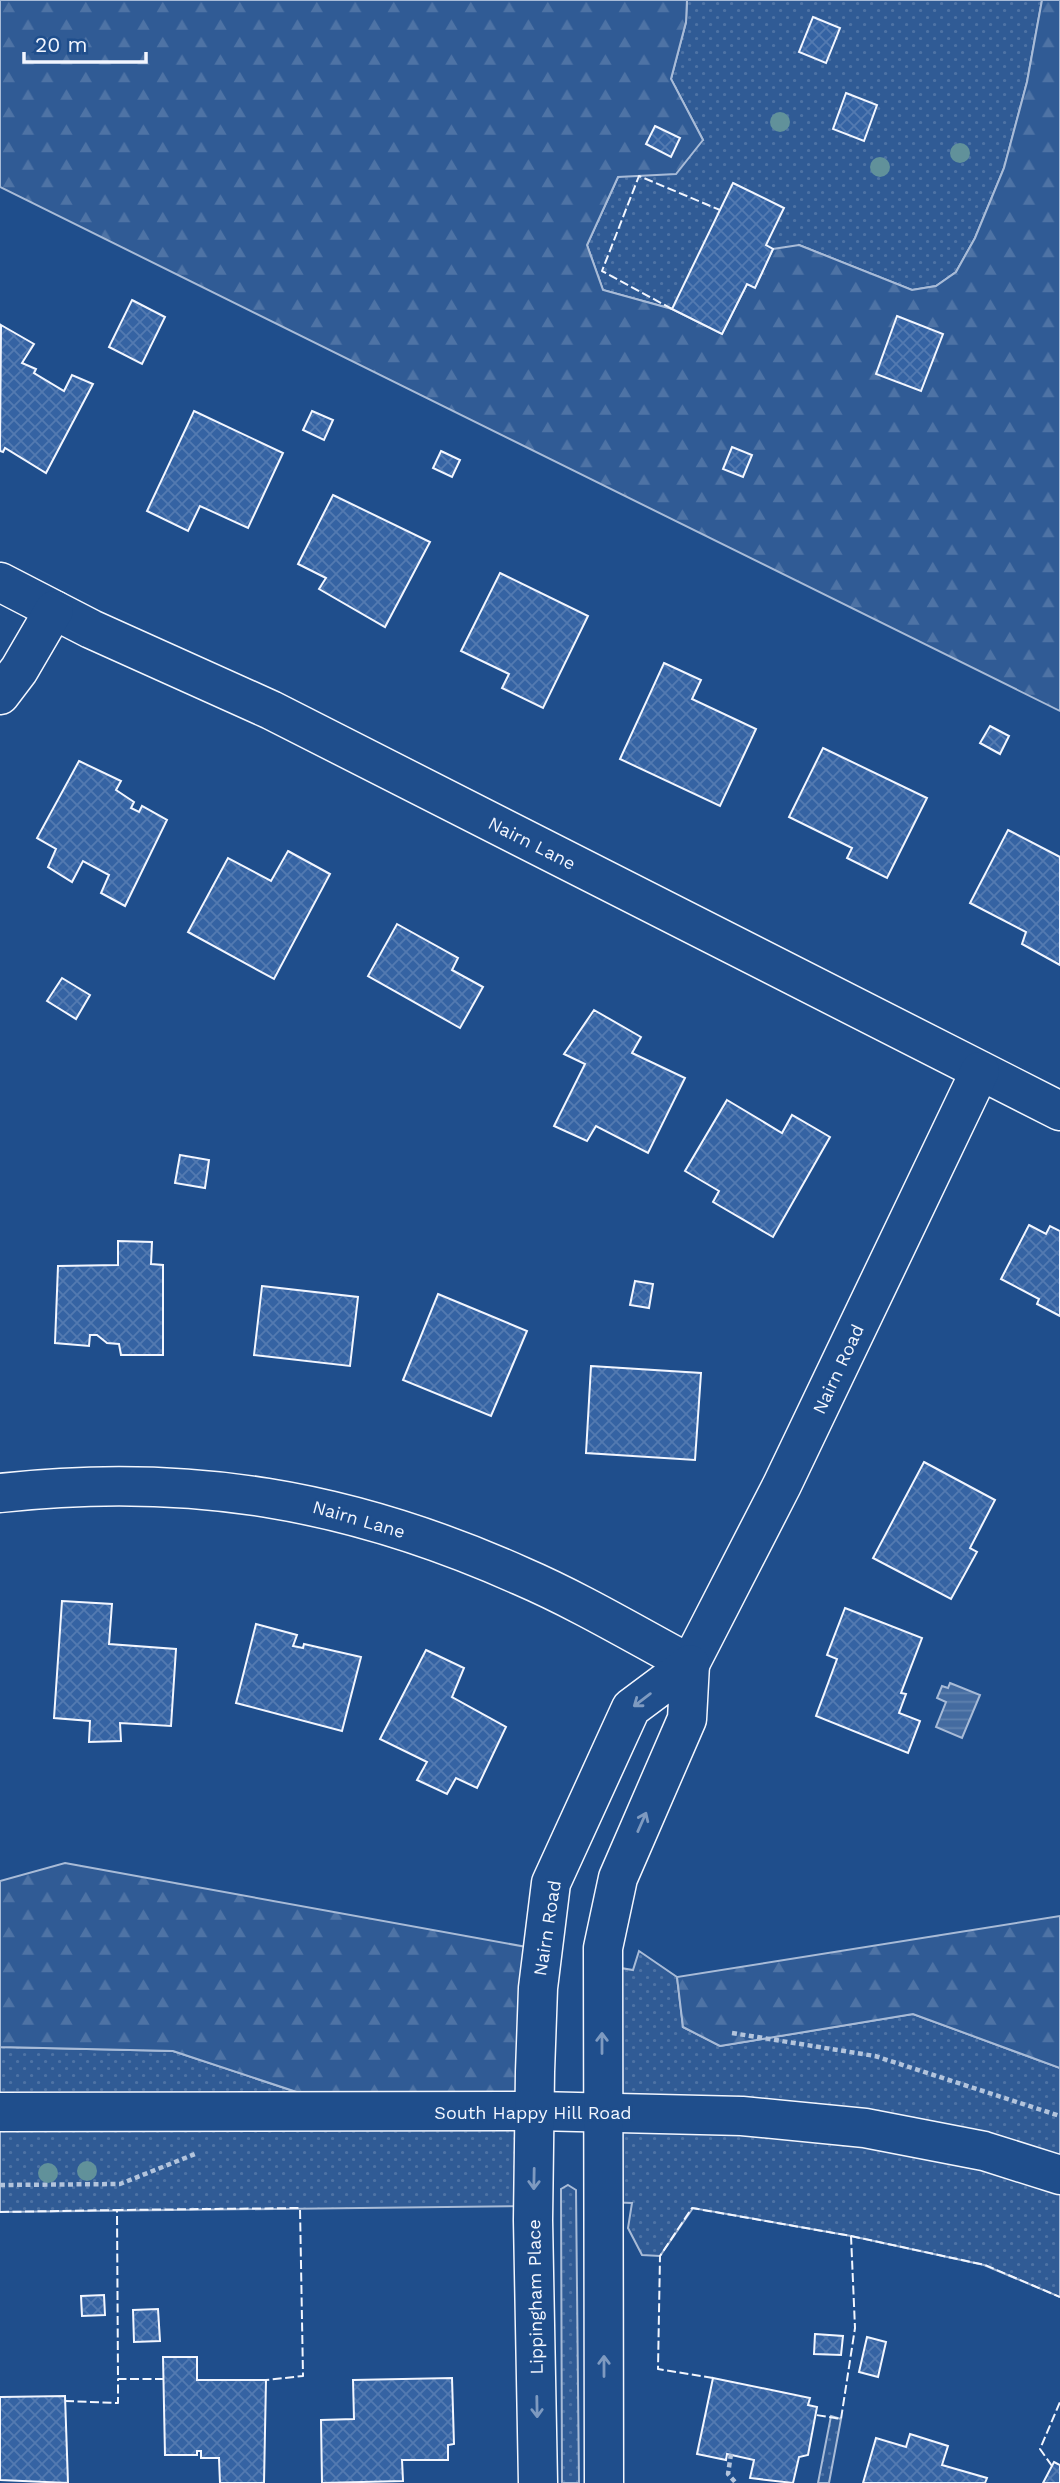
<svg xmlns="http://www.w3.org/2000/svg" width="1060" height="2483" font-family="'Work Sans',sans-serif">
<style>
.grass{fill:url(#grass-dots);stroke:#a8bbd7;stroke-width:2}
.forest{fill:url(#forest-firs);stroke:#a8bbd7;stroke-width:2}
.water{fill:url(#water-rules);stroke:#a8bbd7;stroke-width:2}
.building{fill:url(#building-cross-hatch);stroke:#f2f6ff;stroke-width:2}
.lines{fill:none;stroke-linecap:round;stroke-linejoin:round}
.minor-casing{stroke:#f2f6ff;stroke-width:41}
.path{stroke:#b3c4dc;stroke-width:4.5;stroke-dasharray:5 3.5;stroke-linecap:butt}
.minor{stroke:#1f4e8c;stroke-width:38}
.fence{stroke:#f2f6ff;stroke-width:2;stroke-dasharray:9 3.5;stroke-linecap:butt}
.tree{fill:#61919a}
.oneway{stroke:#7e9ac0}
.labels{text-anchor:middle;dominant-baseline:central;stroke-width:5;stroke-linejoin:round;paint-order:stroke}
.street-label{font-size:18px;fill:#f2f6ff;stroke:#1f4e8c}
</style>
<defs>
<pattern id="grass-dots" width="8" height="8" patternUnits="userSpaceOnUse" patternTransform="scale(1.75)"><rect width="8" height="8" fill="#305b95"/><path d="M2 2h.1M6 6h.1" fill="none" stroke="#4e73a5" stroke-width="1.8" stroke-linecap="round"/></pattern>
<pattern id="forest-firs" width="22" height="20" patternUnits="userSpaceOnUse" patternTransform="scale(1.75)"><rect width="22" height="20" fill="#305b95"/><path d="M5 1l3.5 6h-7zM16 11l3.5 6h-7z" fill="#4e73a5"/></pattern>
<pattern id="water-rules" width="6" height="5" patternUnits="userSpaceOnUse" patternTransform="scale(1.75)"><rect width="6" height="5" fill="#446ba0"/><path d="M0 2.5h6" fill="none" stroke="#5f81ae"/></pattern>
<pattern id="building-cross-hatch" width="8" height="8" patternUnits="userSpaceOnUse" patternTransform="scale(1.75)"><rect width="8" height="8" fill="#3563a3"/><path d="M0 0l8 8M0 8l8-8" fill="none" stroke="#537ab1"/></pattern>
</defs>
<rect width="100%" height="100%" fill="#1f4e8c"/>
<g class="grass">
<path d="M687,0h355l-15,82 -23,86 -29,70 -19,34 -20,14 -24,4 -113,-45 -44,43 -9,-3 -24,49 -50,-25 -69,-19 -16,-45 31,-68 85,-37 -32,-61 15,-57z"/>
<path d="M639,1951l38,26 6,50 37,19 193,-32 147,54v229l-76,-32 -133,-29 -158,-28 -33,48 -18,-1 -14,-27 4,-25 -27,-1 -2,-237 30,5z"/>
<path d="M0,2047l173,4 181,60h182l-2,95 -534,6z"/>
<path d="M568,2185l8,5 3,293h-17l-1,-294z"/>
<path d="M831,2416l10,3 -12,64h-11z"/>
</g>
<g class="forest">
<path d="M0,0h687l-1,22 -15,57 32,61 -27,34 -58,3 -31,68 16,45 69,19 50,25 25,-50 8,3 18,-38 26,-4 113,45 24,-4 20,-14 19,-34 29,-70 23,-86 15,-82h18v711l-1060,-524z"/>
<path d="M65,1863l478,87 -7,161h-182l-181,-60 -173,-4v-166z"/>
<path d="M1060,1916v152l-147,-54 -193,32 -37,-19 -6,-50z"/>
</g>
<path class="water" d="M950,1683l30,12 -18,43 -26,-11 10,-25 -9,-4 5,-12 6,2z"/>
<g class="building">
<path d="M813,17l27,11 -14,35 -27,-11z"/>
<path d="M846,93l31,12 -13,36 -31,-12z"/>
<path d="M655,126l25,12 -9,19 -25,-13z"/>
<path d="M733,183l51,25 -18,37 7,4 -18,39 -8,-4 -25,50 -50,-25z"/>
<path d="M132,300l33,17 -23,47 -33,-17z"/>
<path d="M897,316l46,18 -22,57 -45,-17z"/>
<path d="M1,325l33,19 -12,19 14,6 -2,4 30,18 8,-16 21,9 -47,89 -41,-25 -2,4 -3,-1z"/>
<path d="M194,411l89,42 -35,75 -48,-22 -12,25 -41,-20z"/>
<path d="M312,411l21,9 -9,20 -21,-10z"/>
<path d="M732,447l20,8 -9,22 -20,-8z"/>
<path d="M441,451l19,9 -8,17 -19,-9z"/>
<path d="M333,495l97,47 -45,85 -66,-38 7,-11 -28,-14z"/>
<path d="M500,573l88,43 -45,92 -41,-20 7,-14 -48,-23z"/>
<path d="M664,663l37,17 -9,19 64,30 -36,77 -100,-47z"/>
<path d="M990,726l19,10 -9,18 -20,-11z"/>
<path d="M823,748l104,50 -40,80 -40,-20 5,-10 -63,-31z"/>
<path d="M79,761l42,20 -5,9 18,12 -3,6 8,4 3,-6 25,14 -42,86 -24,-13 8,-18 -26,-14 -11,21 -24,-15 8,-18 -19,-11z"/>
<path d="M1008,830l52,27v108l-38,-21 4,-12 -56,-29z"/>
<path d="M288,851l42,23 -56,105 -86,-47 40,-74 43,23z"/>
<path d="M397,924l61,34 -6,12 31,17 -23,41 -92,-52z"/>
<path d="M62,978l28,17 -14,24 -29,-18z"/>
<path d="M594,1010l47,27 -9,16 53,25 -37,75 -52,-27 -9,15 -33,-15 31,-62 -21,-10z"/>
<path d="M727,1100l55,33 10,-18 38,22 -57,100 -60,-35 6,-11 -34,-20z"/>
<path d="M180,1155l29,5 -4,28 -30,-5z"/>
<path d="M1029,1225l17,9 4,-8 10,5v85l-23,-12 2,-5 -38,-20z"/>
<path d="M118,1241l34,1 -1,22 12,1v90h-42l-2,-11 -12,-1 -10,-8h-7l-1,11 -34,-3 3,-77 60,-1z"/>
<path d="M635,1281l18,3 -4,24 -19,-3z"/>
<path d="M262,1286l96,11 -8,69 -96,-11z"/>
<path d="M438,1294l89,37 -36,85 -88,-36z"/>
<path d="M591,1366l110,7 -6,87 -109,-7z"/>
<path d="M924,1462l71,38 -25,48 7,4 -26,47 -78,-41z"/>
<path d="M62,1601l50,3 -3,40 67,5 -5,77 -51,-3 1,18 -32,1 1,-21 -36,-3z"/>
<path d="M845,1608l77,30 -21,55 5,1 -7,19 21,8 -12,32 -92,-37 21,-57 -10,-4z"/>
<path d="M256,1624l41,11 -4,11 10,2 1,-4 57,13 -19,74 -106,-28z"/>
<path d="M426,1650l38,18 -12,29 54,30 -29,61 -21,-10 -9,16 -30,-14 10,-18 -47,-23z"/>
<path d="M104,2295l1,20 -23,1 -1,-20z"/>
<path d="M158,2309l2,32 -26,1 -1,-32z"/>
<path d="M815,2334l28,2 -2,19 -27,-1z"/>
<path d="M867,2337l19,5 -8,35 -19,-5z"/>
<path d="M163,2357h34v23h69l-2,103h-44l-1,-25h-18v-7h-4v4h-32z"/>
<path d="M452,2378l2,66 -6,1v15h-46l1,21 -81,2 -1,-63 33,-1 -1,-39z"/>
<path d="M713,2378l97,20 -2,7 9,2 -9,48 -9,2 -6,26 -43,-5 4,-18 -27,-6 -1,6 -29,-6z"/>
<path d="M65,2396l3,87 -68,-3v-83z"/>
<path d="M910,2434l38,12 -6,19 45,13 -2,5h-122l13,-45 30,9z"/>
<path d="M1054,2462l6,3v18h-17z"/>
</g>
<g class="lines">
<g class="minor-casing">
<g id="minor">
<path d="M0,582l91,47 180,81 789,401"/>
<path d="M0,695l19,-25 35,-60"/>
<path d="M0,1493c188,-21 349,6 521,83 58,25 113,58 169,88l92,-179 198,-414"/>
<path d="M0,2112l536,-1 206,5 123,12 119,23 76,24"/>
<path d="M538,2483l-5,-263 2,-148 3,-84 13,-105 80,-175 59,-44 -3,55 -69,159 -15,70 1,535"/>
</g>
</g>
<g class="path">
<path d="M732,2033l143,23 185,60"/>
<path d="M0,2185l120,-1 75,-30"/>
<path d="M731,2454l-3,20 8,9"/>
</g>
<use href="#minor" class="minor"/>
<g class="fence">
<path d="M672,309l-70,-38 37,-95 81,34"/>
<path d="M0,2212l117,-2"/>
<path d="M851,2236l134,29 75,32"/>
<path d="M713,2378l-55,-9 2,-113 32,-48 159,28 4,92 -14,91 -25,-4"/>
<path d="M164,2379h-46l-1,-169 183,-2 3,168 -37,4"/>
<path d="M65,2401l53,2v-24"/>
<path d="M1052,2466l-12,-17 20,-47"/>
</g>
</g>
<g class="tree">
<circle cx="780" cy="122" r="10"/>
<circle cx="960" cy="153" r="10"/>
<circle cx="880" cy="167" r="10"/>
<circle cx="87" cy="2171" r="10"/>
<circle cx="48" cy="2173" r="10"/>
</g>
<defs><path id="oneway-shaft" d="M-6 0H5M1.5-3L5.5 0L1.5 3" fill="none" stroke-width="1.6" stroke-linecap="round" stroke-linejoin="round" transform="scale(1.75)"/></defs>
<g class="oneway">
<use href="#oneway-shaft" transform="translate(642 1700) rotate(143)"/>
<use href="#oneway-shaft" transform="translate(642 1822) rotate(-66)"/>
<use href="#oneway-shaft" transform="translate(602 2043) rotate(-90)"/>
<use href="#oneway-shaft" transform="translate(534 2179) rotate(91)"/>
<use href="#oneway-shaft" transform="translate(604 2366) rotate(-90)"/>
<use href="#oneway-shaft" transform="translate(537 2407) rotate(89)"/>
</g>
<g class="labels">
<g class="street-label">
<text transform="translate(532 843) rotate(27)">Nairn Lane</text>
<text transform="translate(838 1369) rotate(-65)">Nairn Road</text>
<text transform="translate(359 1519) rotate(16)">Nairn Lane</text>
<text transform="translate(547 1928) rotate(-81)">Nairn Road</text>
<text x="533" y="2112">South Happy Hill Road</text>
<text transform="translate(535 2297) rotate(-91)">Lippingham Place</text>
</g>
</g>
<path d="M24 52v10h122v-10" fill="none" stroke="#f2f6ff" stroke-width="3.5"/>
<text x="35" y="52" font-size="21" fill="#f2f6ff" stroke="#1f4e8c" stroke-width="5" paint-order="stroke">20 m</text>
</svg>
